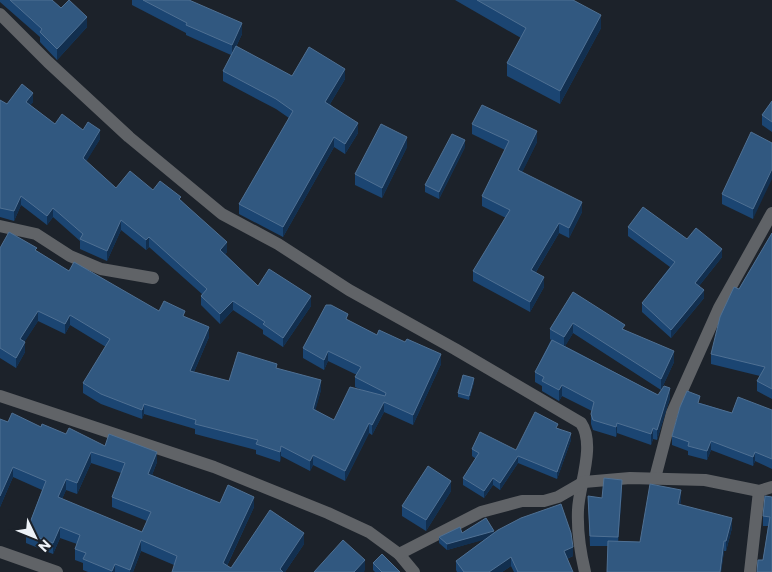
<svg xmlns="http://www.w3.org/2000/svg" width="772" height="572" font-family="Commissioner,sans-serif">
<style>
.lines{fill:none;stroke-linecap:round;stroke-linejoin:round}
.street{stroke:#606367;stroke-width:12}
.wall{fill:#1b4572;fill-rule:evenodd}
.shaded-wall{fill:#122f4f}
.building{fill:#315880;stroke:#4f7093;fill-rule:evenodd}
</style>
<rect width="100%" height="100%" fill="#1c222a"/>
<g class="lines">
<g class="street">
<path d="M0,14l48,48 81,75 93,77 56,30 71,46 106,59 126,74c15,22 -2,62 -3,87 -1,22 2,41 7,62"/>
<path d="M0,226l36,8 34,22 31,13 52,9"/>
<path d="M0,396l214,71 114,46 41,19 30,22 15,18"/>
<path d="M655,478l17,-65 47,-105 53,-95"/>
<path d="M0,552l57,20"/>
<path d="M399,554l82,-42 41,-11h22l14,-4 26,-15 46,-4 75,2 54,11 13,-4"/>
<path d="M750,572l9,-81"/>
</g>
</g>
<g class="wall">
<path d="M0,0h52l9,8 26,19 -30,33 -17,-18v-5l-40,-35z"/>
<path d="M132,0h57l53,34 -6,13 56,29 53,3 -15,25 28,29 -13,21 -11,-7 -51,90 -44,-23v-10l50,-86 -13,-9 -53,-28v-10l8,-16 -45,-20v-2l-54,-28z"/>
<path d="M455,0h118l28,28 -41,76 -53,-28v-13l14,-25z"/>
<path d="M0,100l7,4 26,-2 -3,3 25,19 28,6 17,9 -14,22 30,27 37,2 28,10 46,52 -2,2 33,32 53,20 -28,41 -20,-13v-4l-30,-20 -13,14 -19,-19v-9l1,-2 -53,-47 -3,3 -25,-20 -14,31 -27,-12v-8l-27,-24 -6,8 -26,-20 -7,16 -14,-4z"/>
<path d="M772,101v31l-10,-7v-10z"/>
<path d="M472,124l65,18 -15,30 60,40 -13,26 -10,-5 -23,39 8,15 -14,25 -57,-31v-10l33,-53 -24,-12v-10l23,-46 -33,-16z"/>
<path d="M772,143l-19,76 -31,-15v-10z"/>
<path d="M407,147l-25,51 -27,-13v-11z"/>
<path d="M465,147l-26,52 -14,-7v-7z"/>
<path d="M628,227l59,12 35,18 -23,29 5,12 -33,40 -29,-26v-9l28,-36 -42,-31z"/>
<path d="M772,233v166l-15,-8v-10l3,-5 -49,-12v-10l28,-65z"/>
<path d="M0,248l37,3 32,20 90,40 26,6 24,20 -15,35 35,9 48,-12 44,21 -6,20 19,10 28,-30 -7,-3v-10l2,-2 -29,-14 -4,9 -21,-12v-10l45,-27 29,14 64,29 -28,61 -29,-13 -12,23 -3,-2 -24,48 -32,-16 -3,6 -29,-15 -1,6 -24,-8v-4l-61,-16v-5l-51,-15 -2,5 -41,-15 -18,-11v-10l23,-36 -36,-22 -5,9 -27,-13 -14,21 1,10 -9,16 -16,-10z"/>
<path d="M573,292l52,38 49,32 -13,28 -88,-57 -8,13 93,49 12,3 -13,42 -4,-1 -2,6 -34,-12 -1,4 -23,-7 -2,-6v-10l1,-3 -30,-15 -3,5 -17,-10v-5l-7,-4v-10l16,-32 -1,-1v-10z"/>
<path d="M474,382l-5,18 -11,-3v-4z"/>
<path d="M700,403l32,10 40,-3v59l-17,-8 -2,5 -42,-16 -4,10 -19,-5v-4l-16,-6v-9z"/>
<path d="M0,419l8,3 33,5 64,19 52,16 -5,13 68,28 34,4 -27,59 4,2 73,-24 -19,28 -111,-7 -33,-14 -8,21h-45l-5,-2v-7l-8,-3v-11l2,-5 -17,-6 -7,16 -27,-11v-10l16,-43 -29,-13 -13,30zM91,463l30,10 -9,24v10l35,14 -5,11 -80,-33 4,-9 11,4z"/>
<path d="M558,428l13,12 -14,39 -39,-16 -18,27 -7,-5 -9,13 -21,-13v-7l13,-19 -4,-3v-7l44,1z"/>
<path d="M622,490l-4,51 22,1 41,-42 -1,5 52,23 -6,23h-2l-3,21h-114l1,-26h-18l-2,-50 14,2z"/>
<path d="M451,491l-25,40 -24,-15v-10z"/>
<path d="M765,496l7,1v75h-15l1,-12h5l5,-34h-5v-10z"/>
<path d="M462,533h32l79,23 -6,3 6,13h-59l-3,-6 -9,6h-45l-1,-2v-9l29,-22 -38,11 -8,-7v-6z"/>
<path d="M373,563l27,9h-25l-2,-2z"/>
</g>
<g class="shaded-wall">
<path d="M601,15v13l-41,76v-13z"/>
<path d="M87,17v10l-30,33v-11z"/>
<path d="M242,23v11l-10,21v-10z"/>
<path d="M345,69v10l-20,33v-10z"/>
<path d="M33,93v9l-7,9v-9z"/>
<path d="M358,123v10l-13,21v-10z"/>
<path d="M100,130v9l-17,28v-9z"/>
<path d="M537,131v11l-19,39v-11z"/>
<path d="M334,137v10l-51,90v-10z"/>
<path d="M407,137v10l-25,51v-10z"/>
<path d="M465,140v7l-26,52v-7z"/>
<path d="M772,169v10l-19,40v-10z"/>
<path d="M21,196v9l-7,16v-10z"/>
<path d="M582,202v10l-13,26v-10z"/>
<path d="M53,208v9l-6,8v-9z"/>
<path d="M121,220v10l-14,31v-10z"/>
<path d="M559,223v10l-28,47v-10z"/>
<path d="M149,237v10l-3,3v-10z"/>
<path d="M227,242v10l-7,7v-9z"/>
<path d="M722,249v8l-27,34v-8z"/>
<path d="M544,277v10l-14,25v-10z"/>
<path d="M704,290v8l-33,40v-8z"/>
<path d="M311,296v10l-28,41v-9z"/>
<path d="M233,301v9l-13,14v-10z"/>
<path d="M38,311v10l-18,28v-10z"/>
<path d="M70,315v10l-5,9v-10z"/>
<path d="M573,323v10l-9,15v-11z"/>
<path d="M209,327v10l-19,44v-10z"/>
<path d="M25,342v10l-9,16v-10z"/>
<path d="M328,351v10l-4,9v-10z"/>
<path d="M674,351v11l-13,28v-11z"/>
<path d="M441,354v10l-28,61v-10z"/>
<path d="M474,378v4l-5,18v-4z"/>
<path d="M321,380v10l-8,29v-10z"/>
<path d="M562,385v11l-3,5v-11z"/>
<path d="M670,388v10l-13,42v-10z"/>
<path d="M384,402v10l-12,23v-10z"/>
<path d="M144,404v10l-2,5v-9z"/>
<path d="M369,423v10l-24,48v-10z"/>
<path d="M617,423v10l-1,4v-10z"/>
<path d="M653,428v11l-2,6v-11z"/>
<path d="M571,433v7l-14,39v-7z"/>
<path d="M711,441v9l-4,10v-9z"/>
<path d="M281,446v10l-1,6v-10z"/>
<path d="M91,452v11l-14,31v-11z"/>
<path d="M157,452v10l-9,23v-11z"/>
<path d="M755,452v9l-2,5v-9z"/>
<path d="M313,455v10l-3,6v-10z"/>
<path d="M518,456v7l-18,27v-7z"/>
<path d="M13,467v10l-13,30v-11z"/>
<path d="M493,478v7l-9,13v-7z"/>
<path d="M66,479v11l-8,18v-11z"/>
<path d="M622,480v10l-4,57v-10z"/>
<path d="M451,481v10l-25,40v-11z"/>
<path d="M681,490v10l-3,15v-11z"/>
<path d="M254,497v10l-30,65 -1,-9z"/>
<path d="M732,518v10l-6,23v-10z"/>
<path d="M60,527v11l-7,16v-11z"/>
<path d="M494,531v6l-47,13v-6z"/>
<path d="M304,533v11l-19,28h-5v-3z"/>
<path d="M141,540v11l-8,21h-3v-2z"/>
<path d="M724,541v10l-3,21h-1z"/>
<path d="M573,547v9l-9,4v-9z"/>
<path d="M511,557v9l-9,6h-13z"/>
<path d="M365,560v10l-1,2h-10z"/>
<path d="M115,564v8h-3v-1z"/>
</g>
<g class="building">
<path d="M10,0h42l9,8 8,-8 18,17 -30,32 -17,-17 2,-3z"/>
<path d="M143,0h46l53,23 -10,22 -46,-20 1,-2z"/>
<path d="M477,0h96l28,15 -41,76 -53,-28 19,-35z"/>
<path d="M236,46l56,30 17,-29 36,22 -20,33 33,21 -13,21 -11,-7 -51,90 -44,-23 54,-93 -17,-12 -53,-28z"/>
<path d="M22,84l11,9 -7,9 29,22 7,-10 21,16 5,-8 12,8 -17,28 33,30 14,-17 23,19 7,-9 21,16 -2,2 48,43 -7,8 38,36 11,-17 42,27 -28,42 -20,-14 2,-2 -32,-21 -13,13 -19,-18 6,-7 -58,-52 -3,3 -25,-20 -14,31 -27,-12 3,-5 -30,-26 -6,8 -26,-20 -7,15 -14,-3v-108l7,4z"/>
<path d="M772,101v21l-10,-7z"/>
<path d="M482,105l55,26 -19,39 64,32 -13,26 -10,-5 -28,47 13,7 -14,25 -57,-31 37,-61 -28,-14 27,-55 -37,-17z"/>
<path d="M381,124l26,13 -25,51 -27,-14z"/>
<path d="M751,132l21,11v26l-19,40 -31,-15z"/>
<path d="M452,134l13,6 -26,52 -14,-7z"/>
<path d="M643,207l44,32 9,-11 26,21 -27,34 9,7 -33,40 -29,-27 33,-41 -47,-35z"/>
<path d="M9,232l28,16 -2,2 34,21 5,-9 85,49 5,-10 21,10 -2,5 26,11 -19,44 39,10 9,-29 39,12 -1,4 45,12 -8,29 21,11 16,-33 35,9 1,-3 -31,-16 6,-10 -33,-16 -4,9 -21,-12 23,-43h5l17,9 -2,5 31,16 2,-5 26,12 2,-3 34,15 -28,61 -29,-13 -12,23 -3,-2 -24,48 -32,-16 -3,6 -29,-15 -1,6 -24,-8 2,-4 -63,-16 1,-4 -52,-16 -2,6 -41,-16 -18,-11 27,-44 -40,-24 -5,9 -27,-13 -18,28 5,3 -9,16 -16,-10v-100z"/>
<path d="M772,233v156l-15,-8 8,-14 -54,-13 9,-37 14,-30 5,2z"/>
<path d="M573,292l52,33 -3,4 52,22 -13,28 -88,-56 -9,14 -14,-8z"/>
<path d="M552,340l106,55 6,-9 6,2 -13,42 -4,-2 -2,6 -34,-11 -1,4 -23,-7 -2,-6 3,-12 -32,-17 -3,5 -17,-9 2,-4 -9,-5z"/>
<path d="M463,375l11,3 -5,18 -11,-3z"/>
<path d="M687,391l13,5 -2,7 34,10 6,-16 34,13v49l-17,-7 -2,5 -42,-16 -4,10 -19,-5 1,-4 -17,-6 8,-29z"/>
<path d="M535,412l23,12 -2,4 15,5 -14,39 -39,-16 -18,27 -7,-5 -9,13 -21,-13 16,-25 -7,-4 8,-17 36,18z"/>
<path d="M12,413l29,14 1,-3 24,10 3,-6 36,18 4,-12 48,18 -9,22 72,29 8,-18 26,12 -31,66 8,5 39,-58 34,23 -24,36 3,3h-111l5,-16 -36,-16 -11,30 -15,-6 -3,7 -29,-12 3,-6 -11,-4 5,-14 -20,-8 -7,16 -27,-10 20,-52 -33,-14 -13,29v-77l8,3zM91,452l34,11 -13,34 39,15 -9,20 -84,-35 8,-18 11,4z"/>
<path d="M428,466l23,15 -25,39 -24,-14z"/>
<path d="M604,478l18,2 -4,57 -28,-1 -2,-40 14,2z"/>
<path d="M650,484l31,6 -3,14 54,14 -6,23h-2l-4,31h-113l1,-31 32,1z"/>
<path d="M765,496l7,1v75h-15l1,-12h5l7,-43 -7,-1z"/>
<path d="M561,504l10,29 2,14 -9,4 9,21h-55l-7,-15 -22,15h-25l-8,-11 42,-31 23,-12z"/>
<path d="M486,518l8,13 -47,13 -8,-7 21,-10 2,6z"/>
<path d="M343,540l22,20 -11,12h-40z"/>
<path d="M382,554l18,18h-18l-9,-9z"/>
</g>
<g transform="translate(35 537) rotate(133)" stroke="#1c222a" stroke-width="4" paint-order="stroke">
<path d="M0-4L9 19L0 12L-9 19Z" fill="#edf2f7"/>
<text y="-8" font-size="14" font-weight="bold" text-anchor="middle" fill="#edf2f7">N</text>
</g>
</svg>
